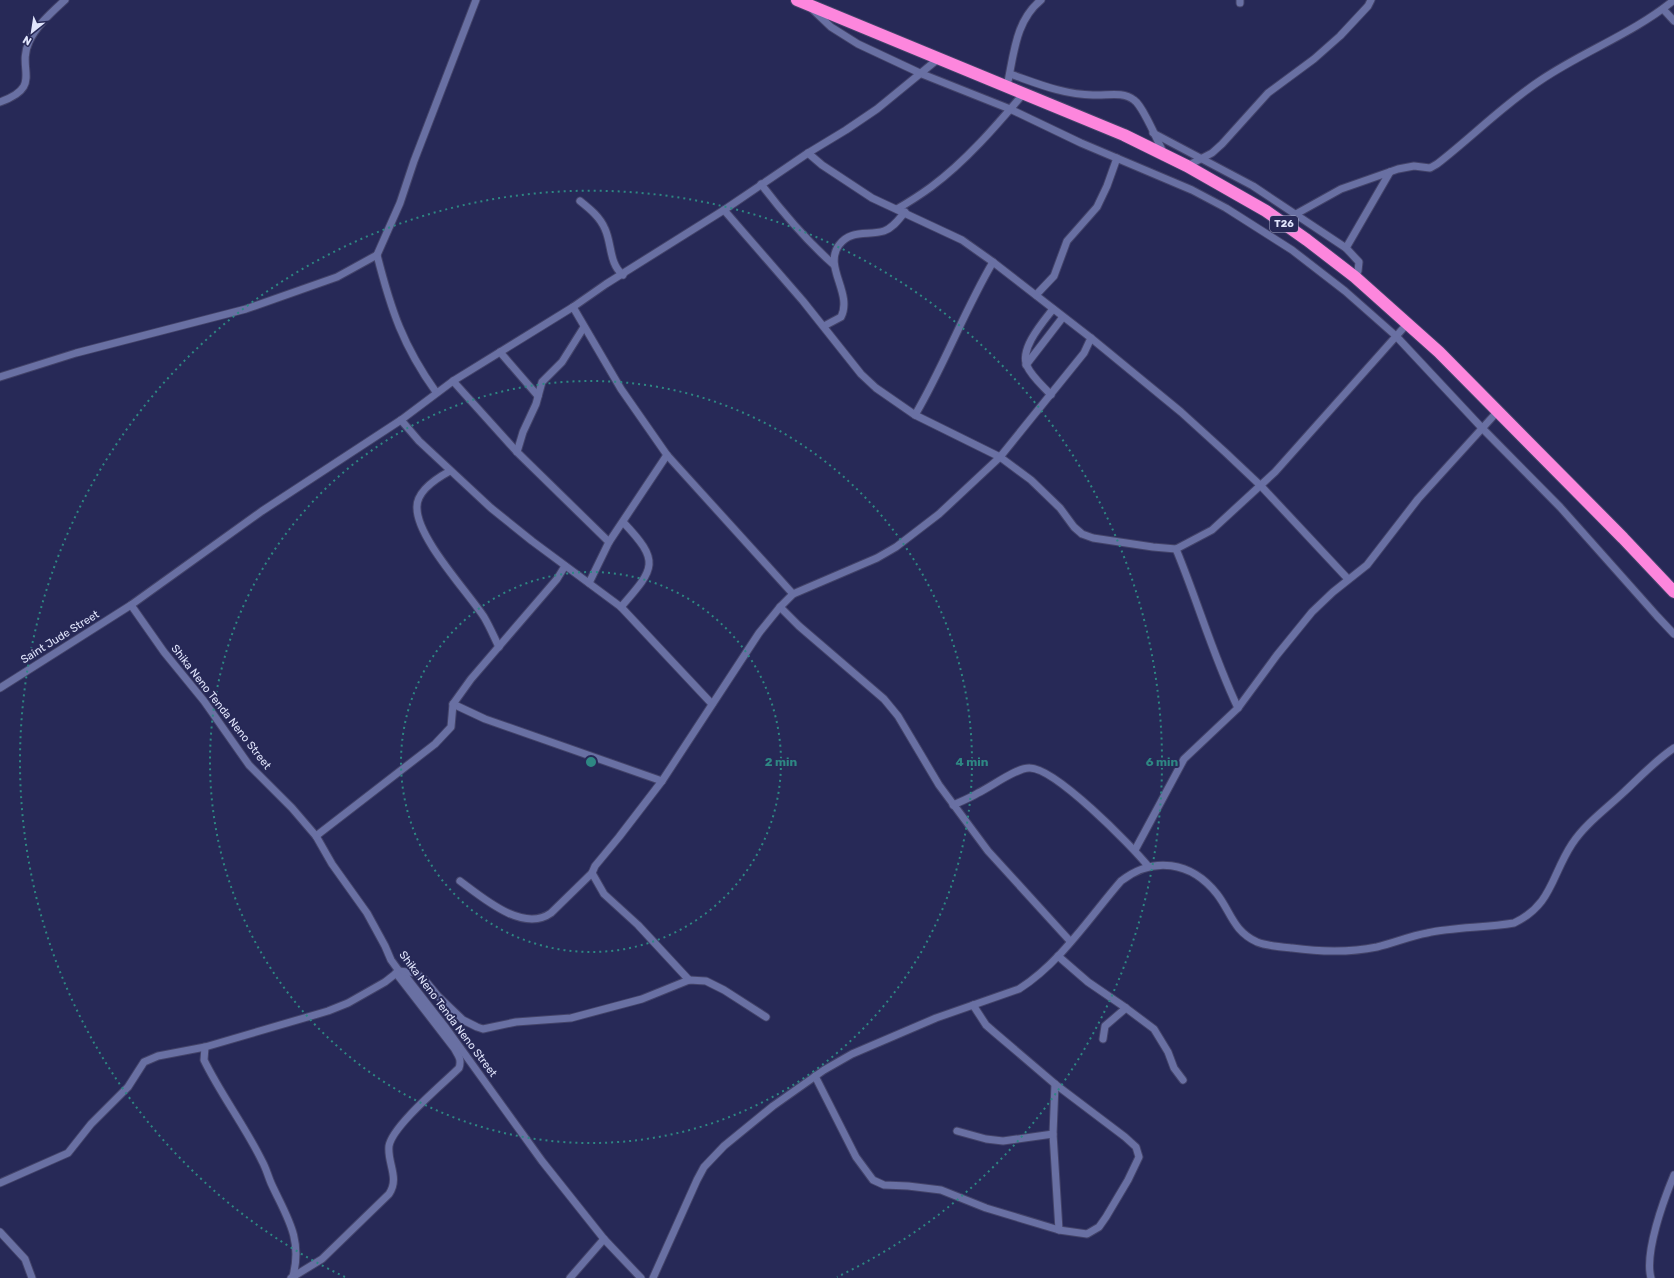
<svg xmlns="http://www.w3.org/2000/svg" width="1674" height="1278" font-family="Rubik,sans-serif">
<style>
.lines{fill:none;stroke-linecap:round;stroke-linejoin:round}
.street-casing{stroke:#434369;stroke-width:9}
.highway-casing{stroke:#434369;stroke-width:14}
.street{stroke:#6970a3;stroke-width:7}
.highway{stroke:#fd86dd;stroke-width:12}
.ring{fill:none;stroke:#2e8783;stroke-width:2;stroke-dasharray:2 4}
.labels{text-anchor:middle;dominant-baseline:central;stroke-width:4;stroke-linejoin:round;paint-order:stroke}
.shield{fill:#272957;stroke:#a9adca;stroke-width:1}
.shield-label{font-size:10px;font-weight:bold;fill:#e1e5fc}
.street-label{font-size:11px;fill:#e1e5fc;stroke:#272957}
.centre{fill:#2e8783;stroke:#272957;stroke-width:2}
.ring-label{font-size:12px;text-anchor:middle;font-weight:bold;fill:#2e8783;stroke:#272957;stroke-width:4;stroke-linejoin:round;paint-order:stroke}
</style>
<rect width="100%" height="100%" fill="#272957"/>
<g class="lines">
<g class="street-casing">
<g id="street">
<path d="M1240,0v3"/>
<path d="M812,9l19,18 27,17 64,30 88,35 71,34 111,47 34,18 66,42 53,41 51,45 86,92 78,79 97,109 17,18"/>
<path d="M1663,9l11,12"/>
<path d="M1010,74c26,9 54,21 83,21 14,1 29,-4 41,5 9,6 24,42 30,54"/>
<path d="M1007,86c7,-31 8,-65 34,-86"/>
<path d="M0,102c44,-16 16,-32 29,-60 7,-16 23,-30 36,-42"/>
<path d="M1153,133l100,53 93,62 13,14 -1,9 -3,6"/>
<path d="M1187,166l25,-13 10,-9 46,-51 46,-34 26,-23 28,-30 3,-6"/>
<path d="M761,184c22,29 46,57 73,81"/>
<path d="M580,201c10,8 20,16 25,28 7,15 4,35 18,46"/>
<path d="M897,209c12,-7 23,-14 34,-22 35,-26 65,-61 93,-94"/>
<path d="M724,210l79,91 58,73 15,14 39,27 85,42 31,23 29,28 14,19 8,7 11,4 60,9 23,2 36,-19 63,-58 132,-148"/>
<path d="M1296,214l45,-25 57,-20 16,-3 16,2 7,-4c35,-27 66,-59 104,-84 43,-29 93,-47 133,-80"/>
<path d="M1346,248l44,-76"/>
<path d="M377,255c14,55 26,91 59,137"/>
<path d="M1036,295l18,-19 13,-35 30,-34 10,-21 10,-28"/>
<path d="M573,307l48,82 46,66 126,139"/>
<path d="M824,326l17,-9c12,-24 -18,-50 -2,-72 12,-16 29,-9 45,-14 9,-3 15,-12 21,-19"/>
<path d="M1091,338l90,74 44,40 36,34 87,93"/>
<path d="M500,352l38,44"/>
<path d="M1026,365l37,-48"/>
<path d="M0,377l76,-24 170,-44 91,-32 40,-22 23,-52 14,-42 62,-161"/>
<path d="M453,381l64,71 92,90"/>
<path d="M1051,395c-8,-9 -19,-18 -24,-29 -8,-17 16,-44 26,-57"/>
<path d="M915,415c29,-49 49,-104 78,-153"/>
<path d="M401,420l18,21 72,67 41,33 89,66 91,97"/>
<path d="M517,452l6,-20 13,-28 6,-22 20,-20 22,-35"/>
<path d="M450,471c-13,7 -34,20 -33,37 0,30 50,83 67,109 6,10 10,20 15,30"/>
<path d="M1176,549c22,53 37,107 62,159"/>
<path d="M589,583l20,-41 58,-87"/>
<path d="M131,605l33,47 40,49 45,64 43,43 24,28 16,28 35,49 18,33 6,14 8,11 8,7 39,50 96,133 62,78 37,39"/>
<path d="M621,607c34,-39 40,-45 2,-85"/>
<path d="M780,607l19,19 85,73 14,17 41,69 49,66 82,90"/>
<path d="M0,688l131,-83 131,-94 139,-91 52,-39 120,-74 33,-23 118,-74 84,-57 38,-23 31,-21 61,-50"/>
<path d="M453,704l32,15 177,62"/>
<path d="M953,805c9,-4 17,-7 25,-12 13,-6 39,-26 52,-25 25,0 101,77 118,98"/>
<path d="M316,836l119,-92 16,-17 2,-23 18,-25 86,-100 8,-13"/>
<path d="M1135,850l49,-91 54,-51 39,-53 35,-43 21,-20 34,-27 51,-66 79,-87"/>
<path d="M460,881c23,17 63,52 91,32l41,-40"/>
<path d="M1058,956l30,26 38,26 28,21 14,23 6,16 9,12"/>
<path d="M689,980l-51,-55 -34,-31 -12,-21 3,-7 24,-29 43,-56 97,-148 21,-26 13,-13 84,-36 19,-11 43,-33 61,-57 84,-104 7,-15 -98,-76 -31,-22 -90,-42 -50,-33 -14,-12"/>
<path d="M1103,1039l2,-13 21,-18"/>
<path d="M205,1047l-1,13c17,35 41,66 58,101 4,7 6,15 9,22 15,33 32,55 22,93"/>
<path d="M815,1076l41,81 17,23 11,5 24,1 33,4 45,18 73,22 28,4 12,-7 7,-10 22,-37 11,-23 -3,-10 -11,-10 -70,-53 -61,-52 -8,-7 -13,-20"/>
<path d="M1055,1084l-2,50 6,96"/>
<path d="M957,1131l29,8 17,2 50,-7"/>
<path d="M0,1183l68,-30 23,-29 37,-37 16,-25 14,-6 47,-9 123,-36 20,-8 37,-21 14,-11 17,2 8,6 14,17 25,24 14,7 6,2 33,-7 55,-4 71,-19 47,-19 17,1 18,9 42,27"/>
<path d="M0,1232l25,27 7,19"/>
<path d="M291,1278l31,-19 67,-65c11,-16 -2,-31 0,-48 3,-20 55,-63 70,-78 3,-9 -1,-13 -5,-20l-58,-75"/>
<path d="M570,1278l34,-39"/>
<path d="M653,1278l44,-98 7,-13 20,-21 49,-40 51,-36 28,-16 84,-36 83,-29c41,-26 70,-71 102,-108 32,-25 70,-20 96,13 14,18 16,37 40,48 10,4 24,5 35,6 29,4 56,5 85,-1 17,-4 33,-11 50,-14 28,-6 58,-5 87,-10 38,-18 37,-47 58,-79 13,-20 34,-35 52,-52 15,-14 32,-32 50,-44"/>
<path d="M1651,1278c-7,-25 13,-79 23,-103"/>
</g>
</g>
<g class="highway-casing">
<path id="highway" d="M797,0l327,135 63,31 79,45 41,29 48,37 84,75 184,186 51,54"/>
</g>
<use href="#street" class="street"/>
<use href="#highway" class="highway"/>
</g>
<g class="ring">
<circle cx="591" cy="762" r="190"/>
<circle cx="591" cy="762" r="381"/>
<path d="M345 1277A571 571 0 1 1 837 1277"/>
</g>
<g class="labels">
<rect class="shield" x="1270" y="216" width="28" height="16" rx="3"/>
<g class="shield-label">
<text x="1284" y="224">T26</text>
</g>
<g class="street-label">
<text transform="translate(60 637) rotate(-32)">Saint Jude Street</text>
<text transform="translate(221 707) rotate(52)">Shika Neno Tenda Neno Street</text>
<text transform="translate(448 1014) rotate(53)">Shika Neno Tenda Neno Street</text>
</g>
</g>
<circle cx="591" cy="762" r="6" class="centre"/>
<g class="ring-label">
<text x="781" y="766">2 min</text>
<text x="972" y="766">4 min</text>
<text x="1162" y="766">6 min</text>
</g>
<g transform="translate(32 32) rotate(210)" stroke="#272957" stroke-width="3" paint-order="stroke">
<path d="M0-3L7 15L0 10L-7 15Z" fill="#e1e5fc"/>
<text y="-6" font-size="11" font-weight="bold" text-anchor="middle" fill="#e1e5fc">N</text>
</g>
</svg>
